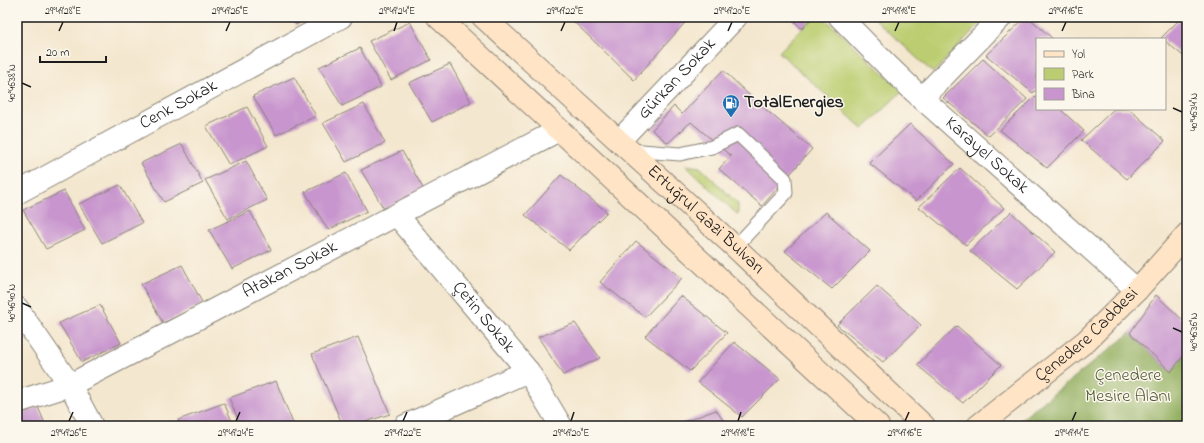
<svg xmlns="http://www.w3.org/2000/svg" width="1204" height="443" font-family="'Indie Flower',sans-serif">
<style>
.green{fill:#bbcd70;stroke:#6c7446}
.forest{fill:#94b062;stroke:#58663f}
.building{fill:#c895ce}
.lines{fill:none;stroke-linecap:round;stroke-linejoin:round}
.lane-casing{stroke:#888276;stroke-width:15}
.street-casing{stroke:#888276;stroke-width:24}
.secondary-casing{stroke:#888276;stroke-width:24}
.lane{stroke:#fff;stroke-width:13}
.street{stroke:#fff;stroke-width:22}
.secondary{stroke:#ffe4c6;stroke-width:22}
.ticks{fill:none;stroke:#1c1c1c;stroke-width:1.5}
.labels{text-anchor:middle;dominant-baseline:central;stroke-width:3;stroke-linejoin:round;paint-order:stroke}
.street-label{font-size:18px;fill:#1c1c1c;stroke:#fbf7ec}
.poi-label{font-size:18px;font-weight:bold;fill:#1c1c1c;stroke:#fbf7ec;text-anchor:start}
.park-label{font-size:18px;fill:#545a39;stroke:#fbf7ec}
.neatline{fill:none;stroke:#1c1c1c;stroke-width:1.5}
.ticks-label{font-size:10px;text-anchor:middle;fill:#1c1c1c}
</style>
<rect width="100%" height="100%" fill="#fbf7ec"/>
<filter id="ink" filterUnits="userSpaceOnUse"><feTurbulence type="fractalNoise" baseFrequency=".025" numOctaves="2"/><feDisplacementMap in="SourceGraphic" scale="8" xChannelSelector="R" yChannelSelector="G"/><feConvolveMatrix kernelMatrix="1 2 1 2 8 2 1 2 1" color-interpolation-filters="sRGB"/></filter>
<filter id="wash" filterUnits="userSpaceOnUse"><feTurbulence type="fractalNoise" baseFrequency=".012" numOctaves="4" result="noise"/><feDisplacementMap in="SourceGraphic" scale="16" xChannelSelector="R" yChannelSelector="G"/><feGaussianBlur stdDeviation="0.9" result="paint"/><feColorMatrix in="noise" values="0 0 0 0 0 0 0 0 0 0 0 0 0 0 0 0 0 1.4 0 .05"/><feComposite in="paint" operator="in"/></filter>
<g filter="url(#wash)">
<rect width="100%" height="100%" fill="#f4e7cf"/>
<g class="green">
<path d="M813,17h10l79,74 -39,38 -84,-77z"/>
<path d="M873,17h113l-53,56z"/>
<path d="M685,165l15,2 38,37v11z"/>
</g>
<path class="forest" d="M1130,333l41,39 16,-21v75h-174z"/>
<g id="blocks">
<g class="building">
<path d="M290,17h20l-14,8z"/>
<path d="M569,17h121l-56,63z"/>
<path d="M790,17h23l-11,12z"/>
<path d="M1026,17h2l25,22h-16v50l-4,4 -47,-38z"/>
<path d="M1182,17h5v42l-22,-18v-2l-4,-1z"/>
<path d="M410,22l21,38 -40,20 -22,-39z"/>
<path d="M360,48l21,39 -39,19 -23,-39z"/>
<path d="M983,59l44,40 -38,37 -46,-38z"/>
<path d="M450,64l21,38 -39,20 -23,-39z"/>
<path d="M723,70l27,26 62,53 -50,57 -43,-37 12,-13 -40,-34 -23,21 -16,-13 22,-24 8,8z"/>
<path d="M294,77l22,39 -40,19 -23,-39z"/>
<path d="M1037,95v14h23l24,22 -37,37 -47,-38z"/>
<path d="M364,104l21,39 -39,19 -23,-39z"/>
<path d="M247,107l21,39 -39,19 -23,-39z"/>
<path d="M1114,109h15l36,32 -38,38 -46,-39z"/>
<path d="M910,124l44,40 -38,37 -47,-38z"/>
<path d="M182,144l21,39 -39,19 -23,-39z"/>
<path d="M402,151l22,39 -40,19 -23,-39z"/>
<path d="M246,161l21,39 -39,19 -23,-39z"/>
<path d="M960,168l44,40 -38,37 -47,-38z"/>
<path d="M346,173l21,38 -39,19 -23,-38z"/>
<path d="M561,175l46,37 -38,38 -44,-35z"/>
<path d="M120,185l22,38 -40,20 -23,-39z"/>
<path d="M64,191l21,39 -39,19 -23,-39z"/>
<path d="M250,211l21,39 -39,19 -23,-39z"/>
<path d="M826,212l44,39 -38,38 -47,-38z"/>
<path d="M1011,212l44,40 -38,37 -47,-38z"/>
<path d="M636,241l46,37 -37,39 -45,-35z"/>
<path d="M182,265l21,39 -40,19 -22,-39z"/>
<path d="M877,286l44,39 -38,37 -46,-37z"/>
<path d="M1156,295l31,29v27l-16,21 -41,-39z"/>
<path d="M681,296l46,37 -37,38 -45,-35z"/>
<path d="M100,305l21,38 -39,19 -23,-39z"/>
<path d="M575,323l25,35 -37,17 -25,-38z"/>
<path d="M957,326l44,39 -38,38 -46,-38z"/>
<path d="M358,337l32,77 -37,12h-10l-31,-72z"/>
<path d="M734,342l46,37 -38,38 -44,-35z"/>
<path d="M276,381l18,45h-53l-12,-28z"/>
<path d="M224,403l10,23h-54l-2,-6z"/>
<path d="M38,407l8,19h-29v-11z"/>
<path d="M716,410l11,16h-48l-1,-2z"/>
</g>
</g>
</g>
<g filter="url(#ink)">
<use href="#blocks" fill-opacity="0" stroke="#888276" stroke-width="1"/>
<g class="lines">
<g class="lane-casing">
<path id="lane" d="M629,150l51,4 32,-7 26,-13 47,45 1,14 -51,54"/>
</g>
<g class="street-casing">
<g id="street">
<path id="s1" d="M840,17l46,47 29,28 222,198"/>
<path d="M922,98l79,-81"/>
<path id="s2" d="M619,141l117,-124"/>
<path id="s3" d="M17,193l324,-176"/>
<path id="s4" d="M397,215l131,156 33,55"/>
<path d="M17,308l53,77 22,41"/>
<path id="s5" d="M17,402l53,-17 489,-255"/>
<path d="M405,426l123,-55"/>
</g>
</g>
<g class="secondary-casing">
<g id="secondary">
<path d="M438,17l440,409"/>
<path id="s6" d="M483,17l252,230 189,179"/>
<path id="s7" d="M978,426l108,-85 51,-51 50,-56"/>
</g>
</g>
<use href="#lane" class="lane"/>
<use href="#street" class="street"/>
<use href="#secondary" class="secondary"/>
</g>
</g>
<path class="ticks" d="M59,31l4,-9M226,31l4,-9M394,31l3,-9M561,31l4,-9M728,31l4,-9M895,31l4,-9M1062,31l4,-9M22,83l9,4M1173,108l9,4M22,303l9,4M1173,328l9,4M69,421l4,-9M236,421l4,-9M403,421l4,-9M571,421l3,-9M738,421l3,-9M905,421l4,-9M1072,421l4,-9"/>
<defs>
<g id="fuel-pin" transform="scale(0.9)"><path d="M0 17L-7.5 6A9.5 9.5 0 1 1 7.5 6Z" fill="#1f6fb2" stroke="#fbf7ec"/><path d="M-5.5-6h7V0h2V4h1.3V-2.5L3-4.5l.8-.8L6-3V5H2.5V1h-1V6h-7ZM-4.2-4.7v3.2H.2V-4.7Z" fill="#fff"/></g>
</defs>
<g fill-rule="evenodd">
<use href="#fuel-pin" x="731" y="103"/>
</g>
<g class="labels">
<g class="street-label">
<text stroke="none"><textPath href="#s2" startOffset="85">Gürkan Sokak</textPath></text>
<text stroke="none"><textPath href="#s3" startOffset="184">Cenk Sokak</textPath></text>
<text stroke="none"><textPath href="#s1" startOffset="202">Karayel Sokak</textPath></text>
<text stroke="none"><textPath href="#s6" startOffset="301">Ertuğrul Gazi Bulvarı</textPath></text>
<text stroke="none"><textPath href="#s5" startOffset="304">Atakan Sokak</textPath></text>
<text stroke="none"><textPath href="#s4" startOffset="134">Çetin Sokak</textPath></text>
<text stroke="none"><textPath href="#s7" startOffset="142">Çenedere Caddesi</textPath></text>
</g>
<g class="poi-label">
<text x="744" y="103">TotalEnergies</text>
</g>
<g class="park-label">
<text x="1128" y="376">Çenedere<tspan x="1128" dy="21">Mesire Alanı</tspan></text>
</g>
</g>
<rect width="1204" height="443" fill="none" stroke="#fbf7ec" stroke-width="44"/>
<rect x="1036" y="38" width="130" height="72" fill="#fbf7ec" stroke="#a29f99"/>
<rect x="1044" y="51" width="20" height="6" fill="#ffe4c6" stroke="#a29f99"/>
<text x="1072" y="58" font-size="12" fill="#1c1c1c">Yol</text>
<rect x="1044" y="68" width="20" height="12" fill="#bbcd70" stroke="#a29f99"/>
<text x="1072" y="78" font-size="12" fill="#1c1c1c">Park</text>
<rect x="1044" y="88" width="20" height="12" fill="#c895ce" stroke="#a29f99"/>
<text x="1072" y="98" font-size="12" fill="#1c1c1c">Bina</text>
<path d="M40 56v6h66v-6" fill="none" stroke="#1c1c1c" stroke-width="2"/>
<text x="46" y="56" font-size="12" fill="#1c1c1c" stroke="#fbf7ec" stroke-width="3" paint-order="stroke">20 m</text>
<rect x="22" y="22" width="1160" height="399" class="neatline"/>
<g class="ticks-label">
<text x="63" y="14">29°49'28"E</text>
<text x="230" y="14">29°49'26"E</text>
<text x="397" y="14">29°49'24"E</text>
<text x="565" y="14">29°49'22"E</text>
<text x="732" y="14">29°49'20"E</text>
<text x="899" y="14">29°49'18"E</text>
<text x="1066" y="14">29°49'16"E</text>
<text transform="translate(11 83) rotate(-90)" y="4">40°46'38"N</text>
<text transform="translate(1193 112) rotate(-90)" y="4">40°46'34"N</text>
<text transform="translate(11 303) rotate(-90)" y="4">40°46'40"N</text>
<text transform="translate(1193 332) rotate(-90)" y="4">40°46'36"N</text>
<text x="69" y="436">29°49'26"E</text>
<text x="236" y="436">29°49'24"E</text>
<text x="403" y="436">29°49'22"E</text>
<text x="571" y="436">29°49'20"E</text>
<text x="738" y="436">29°49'18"E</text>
<text x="905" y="436">29°49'16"E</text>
<text x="1072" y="436">29°49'14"E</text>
</g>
</svg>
